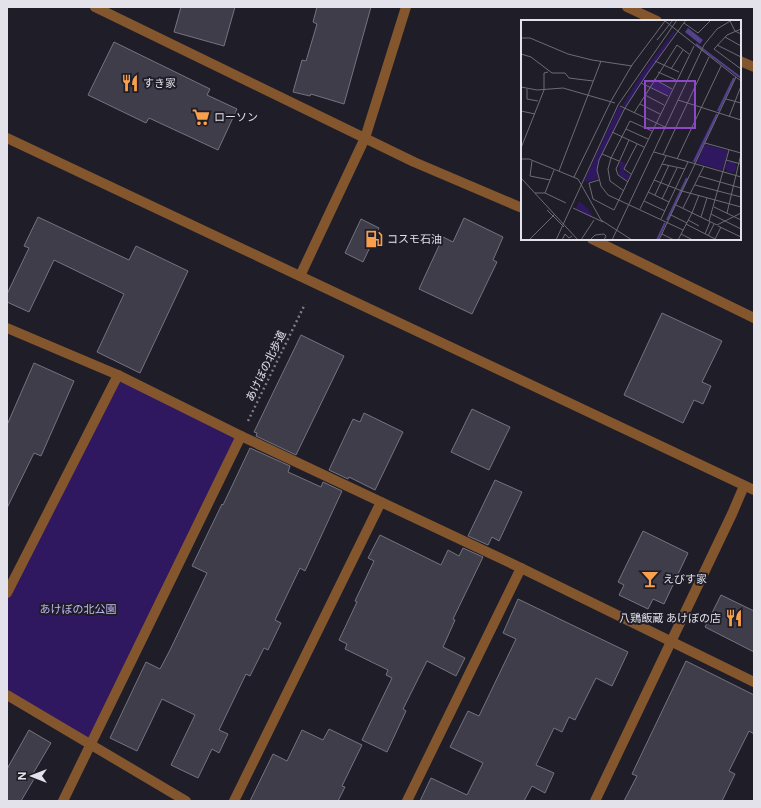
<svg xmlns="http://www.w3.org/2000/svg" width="761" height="808" font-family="Figtree,'Noto Sans JP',sans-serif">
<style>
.green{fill:#2f1860}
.building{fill:#3f3d4a;stroke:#747381}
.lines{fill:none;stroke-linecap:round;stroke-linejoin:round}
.path{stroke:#7d7b85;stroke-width:2.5;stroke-dasharray:2 3;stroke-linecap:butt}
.minor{stroke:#83562e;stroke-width:10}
.labels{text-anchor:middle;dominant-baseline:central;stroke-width:4;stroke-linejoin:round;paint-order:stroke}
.poi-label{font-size:11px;fill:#e3e2ea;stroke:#1f1d28;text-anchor:start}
.street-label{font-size:11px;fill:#e3e2ea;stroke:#1f1d28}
.park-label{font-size:11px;fill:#c3b8f8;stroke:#1f1d28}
.inset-river{fill:none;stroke:#54418d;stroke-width:2}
.inset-road{fill:none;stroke:#6d6c76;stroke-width:1}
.view{fill:#8b47c5;fill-opacity:0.15;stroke:#8b47c5;stroke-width:2}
.inset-edge{fill:none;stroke:#e3e2ea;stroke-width:2}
</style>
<rect width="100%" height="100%" fill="#1f1d28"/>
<path class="green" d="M118,375l123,61 -151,309 -83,-50v-102z"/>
<g class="building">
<path d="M181,7h54l-11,39 -50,-14z"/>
<path d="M317,7h54l-27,97 -33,-10 -1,2 -17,-4 9,-32 4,1 11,-37 -4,-2z"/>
<path d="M114,42l96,47 -3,6 30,14 -19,41 -69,-32 -3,5 -58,-28z"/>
<path d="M38,217l91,43 7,-14 52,25 -48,102 -43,-21 27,-58 -70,-34 -25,52 -22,-10v-8l22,-46 -5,-2z"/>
<path d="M464,218l39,19 -10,23 4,2 -25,52 -53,-25 24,-52 10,5z"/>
<path d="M361,219l18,9 -16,34 -18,-9z"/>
<path d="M662,313l60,28 -20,41 9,4 -8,18 -9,-4 -11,23 -59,-28z"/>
<path d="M301,335l43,21 -48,99 -40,-19 1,-3 -3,-1z"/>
<path d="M34,363l40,18 -33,75 -7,-3 -27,55v-83z"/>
<path d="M472,409l38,18 -21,43 -38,-18z"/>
<path d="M364,413l39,19 -28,58 -26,-13 -1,2 -19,-9 24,-51 7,3z"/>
<path d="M250,448l40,18 -2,6 33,15 2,-5 19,9 -37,80 -5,-3 -25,52 6,3 -13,27 -4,-2 -14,28 -4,-2 -27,56 9,4 -9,19 -7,-4 -14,29 -27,-13 24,-50 -33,-16 -25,52 -27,-13 36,-76 14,7 10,-19 37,-77 -15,-7 30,-62 1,1z"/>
<path d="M495,480l27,12 -23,49 -7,-4 -4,8 -20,-9z"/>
<path d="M643,531l45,22 -24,51 -11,-5 -5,10 -29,-14 5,-10 -6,-3z"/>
<path d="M380,535l61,30 7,-15 11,6 4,-8 20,9 -30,62 2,1 -12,27 22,11 -9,18 -29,-15 -24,48 3,2 -19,41 -25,-12 30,-62 -6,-3 2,-5 -43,-21 2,-5 -8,-4 18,-38 -2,-1 19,-40 -6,-3z"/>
<path d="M721,595l33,16v41l-49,-25z"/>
<path d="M518,599l110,53 -16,34 -16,-8 -21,42 -6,-3 -7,15 -8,-4 -18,37 18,8 -9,20 -13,-7 -8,15h-104l11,-23 36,17 16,-32 -33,-16 18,-36 11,5 37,-77 -13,-6z"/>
<path d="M686,661l68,34v39l-5,-3 -20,40 6,3 -13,27h-98l13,-25 -5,-2z"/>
<path d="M329,729l33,16 -20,41 3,1 -7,14h-88l23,-47 14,7 15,-31 21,10z"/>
<path d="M29,730l22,13 -20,34 3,2 -13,22h-14v-32z"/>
</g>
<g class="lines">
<path class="path" d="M248,421l57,-117"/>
<g class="minor">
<path d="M95,7l319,155 108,46"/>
<path d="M627,7l30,14"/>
<path d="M740,61l14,6"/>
<path d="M7,138l747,352"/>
<path d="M592,239l162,79"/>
<path d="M300,276l65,-138 41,-131"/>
<path d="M7,328l111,47 123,61 280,132 233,114"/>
<path d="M7,593l111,-218"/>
<path d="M7,695l179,106"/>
<path d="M63,801l178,-365"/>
<path d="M234,801l147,-299"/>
<path d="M407,801l114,-233"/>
<path d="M595,801l137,-287 12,-28"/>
</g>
</g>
<defs>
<g id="restaurant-bare" transform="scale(1.38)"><path d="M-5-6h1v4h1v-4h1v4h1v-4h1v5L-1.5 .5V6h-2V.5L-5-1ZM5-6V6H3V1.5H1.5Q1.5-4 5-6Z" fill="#f9a04c" stroke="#1f1d28" stroke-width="2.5" paint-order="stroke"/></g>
<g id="supermarket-bare" transform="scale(1.38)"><path d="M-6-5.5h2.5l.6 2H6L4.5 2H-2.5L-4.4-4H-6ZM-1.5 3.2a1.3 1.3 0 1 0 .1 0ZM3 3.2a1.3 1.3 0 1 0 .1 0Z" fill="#f9a04c" stroke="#1f1d28" stroke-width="2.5" paint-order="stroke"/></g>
<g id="fuel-bare" transform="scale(1.38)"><path d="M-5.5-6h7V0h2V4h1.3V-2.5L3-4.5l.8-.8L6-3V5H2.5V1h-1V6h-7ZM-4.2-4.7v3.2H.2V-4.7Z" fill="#f9a04c" stroke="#1f1d28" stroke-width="2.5" paint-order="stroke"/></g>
<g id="bar-bare" transform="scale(1.38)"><path d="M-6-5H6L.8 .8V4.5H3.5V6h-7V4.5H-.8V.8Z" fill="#f9a04c" stroke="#1f1d28" stroke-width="2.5" paint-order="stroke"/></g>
</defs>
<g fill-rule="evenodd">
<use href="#restaurant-bare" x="130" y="83"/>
<use href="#supermarket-bare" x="201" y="117"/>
<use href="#fuel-bare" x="374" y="239"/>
<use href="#bar-bare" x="650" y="579"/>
<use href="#restaurant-bare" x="734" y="618"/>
</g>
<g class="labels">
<g class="poi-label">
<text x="143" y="83">すき家</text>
<text x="214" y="117">ローソン</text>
<text x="387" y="239">コスモ石油</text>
<text x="663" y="579">えびす家</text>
<text x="721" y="618" text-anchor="end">八鶏飯蔵 あけぼの店</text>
</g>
<g class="street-label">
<text transform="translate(266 366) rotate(-64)">あけぼの北歩道</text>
</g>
<g class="park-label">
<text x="78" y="609">あけぼの北公園</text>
</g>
</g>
<g transform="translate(521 20)">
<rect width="220" height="220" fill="#1f1d28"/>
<path d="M153,11l1,2 -49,73h-4l21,-34zM133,59l18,10 -4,7 -19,-9zM98,86l4,4 -26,54 1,15 -12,3 -2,-1zM194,93l-21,49h-2zM184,124l23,7 -6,19 -25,-7zM99,141l6,3 -2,8 6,3 -2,6 -9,-6zM204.5 147a5.5 5.5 0 1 1 11 0a5.5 5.5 0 1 1-11 0ZM58,181l9,8 4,6 -1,2 -15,-9z" fill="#2f1860"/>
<path d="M167,8l15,12 -3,4 -15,-12z" fill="#54418d"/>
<path class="inset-river" d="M175,24l45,34M197,91l16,-33M173,142l23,-48M146,200l20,-42M136,220l8,-17"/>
<path class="inset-road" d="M144,1l76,60M209,1l5,10 6,3M163,3l14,10 13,-13M220,9l-14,6 -13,14 27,20M204,17l16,9M0,18h9l38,16 24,6 40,6M136,20l16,-20M196,25l24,12M0,34l10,3 21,16h13l4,5 24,3M134,41l24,11M150,49l12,-19M137,52l18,8M133,59l18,10M120,63l27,13M0,67l16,3 26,-2 52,15M6,69v10l11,2M124,75l19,10M205,79l15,4M157,80l63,20M119,84l20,10M99,86l45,21M0,91l14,3M113,93l43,-68 12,9M208,97l12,-31M105,109l22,10M91,112l32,15M184,123l36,10M0,128l23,-58v-17l4,-1M133,132l87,25M81,134l17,7M142,135l46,-98M0,139h8l49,20 23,41 31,20M156,139l44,-93M205,140l15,4M11,141l-2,15 20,4M141,144l23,5M38,151l42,-110M110,154l-7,-5 13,-25M178,156l42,12M53,157l37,-76 21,-36 33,-44M0,158l57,62M78,160l-10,3 4,16 21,11 80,-164M133,160l28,11 59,16M107,162l-10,-7 -2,-6 13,-29M174,165l46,12M103,171l-14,-10 -2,-12 3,-11 19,-37 22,10M127,172l21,10M14,173h10l21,10M24,173l9,-23M134,175l14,-30M141,179l15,-31M123,181l21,10M155,185l41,20 24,-12M193,187l27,13M52,188l30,14M162,188l21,-42M119,189l26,-53M26,190l17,17M171,193l7,-18M206,193l14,-59M190,194l30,15M150,195l16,8M180,197l6,-19M140,199l27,-57M167,200l11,6M188,201l20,-71M165,204l31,16M197,206l23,11M162,210l-75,-35 -7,-9 -4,-16 2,-10 26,-52 22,-34 39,-54M141,214l12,6M160,214l12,6M184,214l5,-12M187,216l6,-12M194,219l6,-12M8,220l26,-26M35,220l62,-135 59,-85M41,220l3,-6 4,4 3,-2M60,220l13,-20M69,220l5,-5 9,-1 2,2 -2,4M91,220l92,-195 13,-16 15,-9M138,220l77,-163M157,220l14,-27"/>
<path class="view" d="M124,61h50v47h-50z"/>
<rect width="220" height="220" class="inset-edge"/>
</g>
<rect width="761" height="808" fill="none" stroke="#e3e2ea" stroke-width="16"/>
<g transform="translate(32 776) rotate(270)" stroke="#1f1d28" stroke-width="3" paint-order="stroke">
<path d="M0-3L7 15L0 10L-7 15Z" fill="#e3e2ea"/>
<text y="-6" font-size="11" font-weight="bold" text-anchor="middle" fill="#e3e2ea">N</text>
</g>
</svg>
